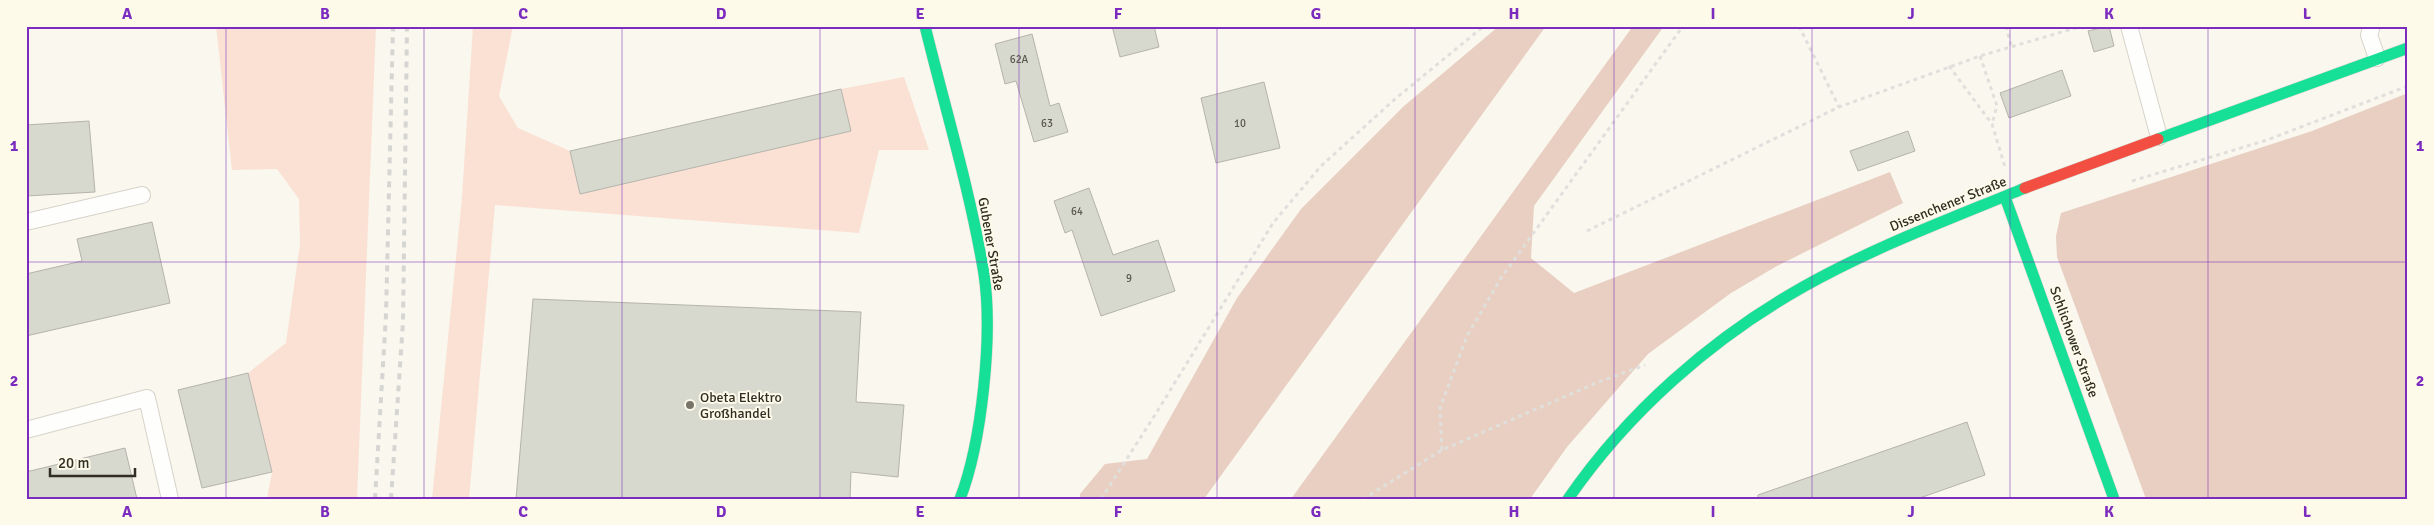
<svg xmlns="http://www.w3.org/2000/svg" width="2434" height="525" font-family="Signika,sans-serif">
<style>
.green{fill:#fae1d4}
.forest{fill:#e8cfc2}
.building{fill:#d7d8ce;stroke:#b4b4ac}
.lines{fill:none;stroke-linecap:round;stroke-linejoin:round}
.lane-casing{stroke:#d6d3ca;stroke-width:18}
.fast-casing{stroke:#d6d3ca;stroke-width:12}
.jam-casing{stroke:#d6d3ca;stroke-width:12}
.path{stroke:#e0dfdc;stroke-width:3;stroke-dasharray:4 4;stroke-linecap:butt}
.lane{stroke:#fefefc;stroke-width:16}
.fast{stroke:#16e098;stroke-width:11}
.jam{stroke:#f24e42;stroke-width:11}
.rail{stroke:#d5d5d2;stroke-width:4;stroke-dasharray:6 6;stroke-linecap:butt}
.grid{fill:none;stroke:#7b2cbf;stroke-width:1;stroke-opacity:0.55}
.poi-dot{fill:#77746a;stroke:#fefaea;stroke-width:2}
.labels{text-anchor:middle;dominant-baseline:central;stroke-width:4;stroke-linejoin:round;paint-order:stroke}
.number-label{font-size:11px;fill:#5a584e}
.street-label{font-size:14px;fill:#302e23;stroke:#fefaea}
.poi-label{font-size:14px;fill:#302e23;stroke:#fefaea;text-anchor:start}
.neatline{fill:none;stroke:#7b2cbf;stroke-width:2}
.grid-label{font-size:16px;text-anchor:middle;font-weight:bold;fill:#7b2cbf}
</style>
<rect width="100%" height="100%" fill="#faf7ee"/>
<g class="green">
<path d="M216,26h160l-19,473h-90l5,-27 -24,-99 38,-30 14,-99 -1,-45 -22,-30 -45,1z"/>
<path d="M473,26h40l-14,70 19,32 52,23 10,43 270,-63 -9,-42 63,-12 25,73h-50l-20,83 -364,-28 -26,294h-37l30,-302z"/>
</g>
<g class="forest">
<path d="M1499,26h47l-342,473h-124v-5l25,-30 42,-5 90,-161 64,-89 103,-103z"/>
<path d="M1633,26h31l-130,180 -3,52 43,35 316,-121 13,31 -126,63 -46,27 -83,61 -81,93 -37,52h-239z"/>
<path d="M2408,93v406h-262l-89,-242 -1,-21 5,-23 251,-82z"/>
</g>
<g class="building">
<path d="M1112,26h42l5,21 -39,10z"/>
<path d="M2109,26l5,20 -20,6 -6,-21z"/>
<path d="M1032,34l18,72 9,-3 9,29 -34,10 -18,-61 -11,3 -10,-40z"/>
<path d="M2062,70l9,26 -62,22 -9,-25z"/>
<path d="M1264,82l16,66 -64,15 -15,-65z"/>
<path d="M841,89l10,42 -271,63 -10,-43z"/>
<path d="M89,121l6,71 -69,4v-71z"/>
<path d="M1908,131l7,20 -57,20 -8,-20z"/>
<path d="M1089,188l24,67 45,-15 17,51 -74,25 -29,-86 -7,3 -11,-32z"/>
<path d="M152,222l18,81 -144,33v-62l56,-13 -5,-22z"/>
<path d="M533,299l328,13 -5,90 48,3 -6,72 -47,-5 -1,27h-334z"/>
<path d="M248,373l24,99 -70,16 -24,-98z"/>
<path d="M1967,422l18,53 -68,24h-159v-4z"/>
<path d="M125,448l12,51h-111v-27z"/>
</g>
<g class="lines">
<g class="lane-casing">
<g id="lane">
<path d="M2129,26l30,111"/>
<path d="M2372,26l-3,9 8,23"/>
<path d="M26,222l116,-27"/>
<path d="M26,430l121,-32 23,101"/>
</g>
</g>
<g class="fast-casing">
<g id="fast">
<path d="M925,26c20,82 45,164 59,248 9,61 -2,168 -24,225"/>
<path d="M2158,139l250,-91"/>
<path d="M2005,197l109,302"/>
<path d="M1568,499c60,-87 143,-160 235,-212 71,-40 147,-68 222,-99"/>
</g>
</g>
<g class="jam-casing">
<path id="jam" d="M2025,188l133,-49"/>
</g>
<g class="path">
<path d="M1799,26l40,81"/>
<path d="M2006,26l5,19"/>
<path d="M1980,56l17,50 -5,18"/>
<path d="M1949,66l43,58 13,43"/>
<path d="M2132,181l135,-41 141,-54"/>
<path d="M1587,231l252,-124 141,-51 102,-30"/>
<path d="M1442,450l-2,-42 27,-72 34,-58 182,-252"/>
<path d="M1101,499l54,-84 118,-192 48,-57 74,-67 89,-73"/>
<path d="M1363,499l79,-49 154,-67 49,-18"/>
</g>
<use href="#lane" class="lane"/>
<use href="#fast" class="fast"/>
<use href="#jam" class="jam"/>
<g class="rail">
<path d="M375,499l11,-184 7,-289"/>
<path d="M391,499l12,-177 4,-296"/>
</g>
</g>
<path class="grid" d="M226,26v473M424,26v473M622,26v473M820,26v473M1019,26v473M1217,26v473M1415,26v473M1614,26v473M1812,26v473M2010,26v473M2208,26v473M26,262h2382"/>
<circle class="poi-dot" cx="690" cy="405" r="5"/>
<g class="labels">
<g class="number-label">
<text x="1019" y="59">62A</text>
<text x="1047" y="123">63</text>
<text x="1240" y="123">10</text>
<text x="1077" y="211">64</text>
<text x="1129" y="278">9</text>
</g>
<g class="street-label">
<text transform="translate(1948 204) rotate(-22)">Dissenchener Straße</text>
<text transform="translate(991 244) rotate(80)">Gubener Straße</text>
<text transform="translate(2074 342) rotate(70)">Schlichower Straße</text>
</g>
<g class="poi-label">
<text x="700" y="397">Obeta Elektro<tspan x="700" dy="16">Großhandel</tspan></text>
</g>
</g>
<rect width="2434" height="525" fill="none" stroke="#fefaea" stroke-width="55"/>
<path d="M50 468v8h85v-8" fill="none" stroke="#302e23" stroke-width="2.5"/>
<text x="58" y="468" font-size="15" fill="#302e23" stroke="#fefaea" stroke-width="4" paint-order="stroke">20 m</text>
<rect x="28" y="28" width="2378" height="470" class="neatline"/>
<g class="grid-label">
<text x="127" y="19">A</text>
<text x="325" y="19">B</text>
<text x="523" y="19">C</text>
<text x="721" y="19">D</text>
<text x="920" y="19">E</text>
<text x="1118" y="19">F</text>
<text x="1316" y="19">G</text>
<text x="1514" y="19">H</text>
<text x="1713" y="19">I</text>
<text x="1911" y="19">J</text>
<text x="2109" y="19">K</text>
<text x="2307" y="19">L</text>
<text x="14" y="151">1</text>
<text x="2420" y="151">1</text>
<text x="14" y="386">2</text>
<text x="2420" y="386">2</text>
<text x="127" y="517">A</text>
<text x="325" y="517">B</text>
<text x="523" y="517">C</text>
<text x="721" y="517">D</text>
<text x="920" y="517">E</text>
<text x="1118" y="517">F</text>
<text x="1316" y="517">G</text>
<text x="1514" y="517">H</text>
<text x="1713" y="517">I</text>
<text x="1911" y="517">J</text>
<text x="2109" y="517">K</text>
<text x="2307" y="517">L</text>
</g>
</svg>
